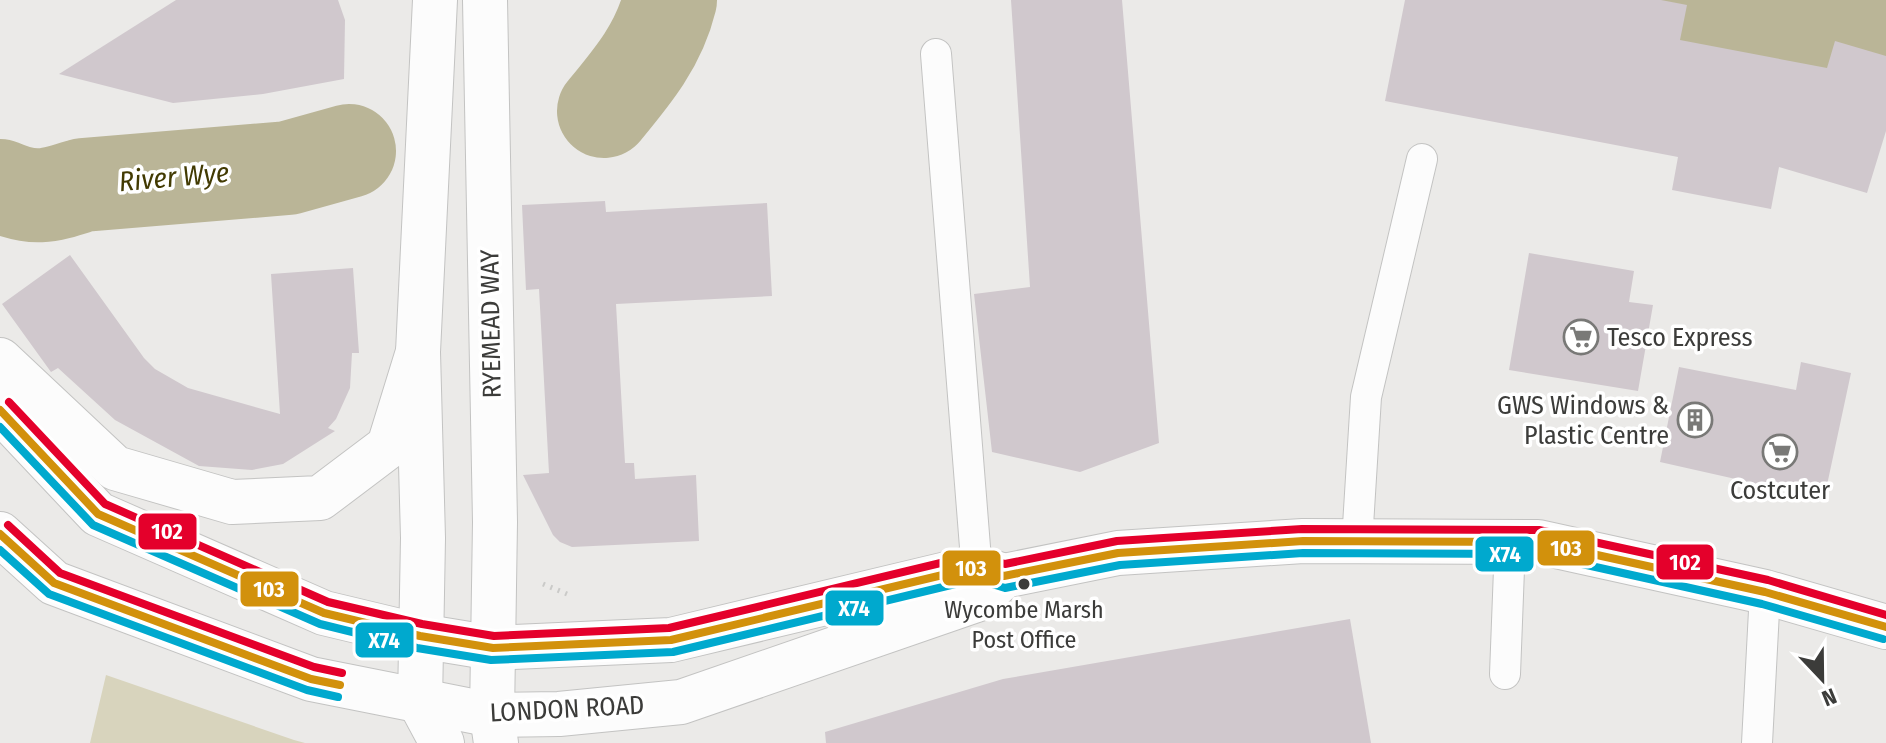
<svg xmlns="http://www.w3.org/2000/svg" width="1886" height="743" font-family="'Fira Sans Condensed',sans-serif">
<style>
.green{fill:#d8d4bd}
.lines{fill:none;stroke-linecap:round;stroke-linejoin:round}
.river{stroke:#bab597;stroke-width:94}
.building{fill:#d0c8cd}
.service-casing{stroke:#c3c3c2;stroke-width:32}
.minor-casing{stroke:#c3c3c2;stroke-width:46}
.primary-casing{stroke:#c3c3c2;stroke-width:46}
.path{stroke:#cacac8;stroke-width:5;stroke-dasharray:2 6;stroke-linecap:butt}
.service{stroke:#fcfcfc;stroke-width:30}
.minor{stroke:#fcfcfc;stroke-width:44}
.primary{stroke:#fcfcfc;stroke-width:44}
.bus-1-casing{stroke:#fff;stroke-width:14}
.bus-2-casing{stroke:#fff;stroke-width:14}
.bus-3-casing{stroke:#fff;stroke-width:14}
.bus-1{stroke:#d2910c;stroke-width:8}
.bus-2{stroke:#00a9ce;stroke-width:8}
.bus-3{stroke:#e4002b;stroke-width:8}
.bus-dot{fill:#3c3c3a;stroke:#fff;stroke-width:3}
.labels{text-anchor:middle;dominant-baseline:central;stroke-width:7;stroke-linejoin:round;paint-order:stroke}
.bus-label{font-size:24px;fill:#3c3c3a;stroke:#fff}
.street-label{font-size:26px;fill:#3c3c3a;stroke:#fff}
.poi-label{font-size:26px;fill:#3c3c3a;stroke:#fff;text-anchor:start}
.water-label{font-size:28px;font-style:italic;fill:#423a02;stroke:#fff}
.line-badge{stroke:#fff;stroke-width:3}
.badge-label{font-size:22px;text-anchor:middle;font-weight:bold;fill:#fff}
</style>
<rect width="100%" height="100%" fill="#ebeae8"/>
<path class="green" d="M106,675l188,65 11,3h-215z"/>
<g class="lines">
<g class="river">
<path d="M1620,0l115,24 151,16"/>
<path d="M604,111c29,-35 55,-66 66,-111"/>
<path d="M0,186c35,15 48,10 83,-1l205,-17 61,-17"/>
</g>
</g>
<g class="building">
<path d="M176,0h162l7,20 -1,59 -81,15 -90,9 -114,-29z"/>
<path d="M1011,0h111l37,443 -79,29 -88,-20 -18,-158 56,-7z"/>
<path d="M1405,0h256l26,5 -7,35 147,28 8,-27 51,15v75l-19,62 -88,-26 -8,42 -99,-19 6,-33 -293,-56z"/>
<path d="M605,201l1,11 161,-9 5,93 -156,8 9,159h9l1,16 61,-4 3,66 -127,6 -12,-5 -7,-7 -30,-60 26,-2 -10,-184 -13,1 -4,-85z"/>
<path d="M1529,253l105,18 -5,31 24,3 -15,86 -129,-21z"/>
<path d="M70,255l74,103 11,11 33,19 92,26 -9,-140 82,-6 6,85h-7l-2,35 -14,31 -8,9 7,3 -52,33 -31,6 -53,-4 -84,-46 -57,-52 -7,4 -49,-68z"/>
<path d="M1801,362l50,11 -27,126 -164,-37 19,-95 117,23z"/>
<path d="M1350,619l21,124h-545l-1,-11 178,-53z"/>
</g>
<g class="lines">
<g class="service-casing">
<g id="service">
<path d="M936,54l42,531"/>
<path d="M1357,542l9,-145 56,-238"/>
<path d="M1505,674l5,-131"/>
<path d="M1757,743l8,-151"/>
</g>
</g>
<g class="minor-casing">
<g id="minor">
<path d="M435,0l-17,352 5,186 -3,164 22,41"/>
<path d="M485,0l10,522 -3,193 4,28"/>
</g>
</g>
<g class="primary-casing">
<g id="primary">
<path d="M0,360l115,108 117,34 88,-4 69,-52 29,-94"/>
<path d="M0,410l98,104 226,99 96,23 73,12 178,-8 305,-73 28,9 114,-23 185,-12 235,1 227,50 121,35"/>
<path d="M0,534l54,49 257,96 181,36 67,-1 122,-12 298,-103 25,-23"/>
</g>
</g>
<path class="path" d="M543,584l24,10"/>
<use href="#service" class="service"/>
<use href="#minor" class="minor"/>
<use href="#primary" class="primary"/>
<g class="bus-1-casing">
<g id="bus-1">
<path d="M0,410l98,104 226,99 96,23 73,12 178,-8 305,-73 28,9 114,-23 185,-12 235,1 227,50 121,35"/>
<path d="M0,534l54,49 257,96 29,6"/>
</g>
</g>
<g class="bus-2-casing">
<g id="bus-2">
<path d="M0,427l93,98 227,99 97,24 74,12 182,-8 303,-73 29,9 115,-23 183,-12 234,1 225,50 121,35"/>
<path d="M0,550l49,44 258,96 31,7"/>
</g>
</g>
<g class="bus-3-casing">
<g id="bus-3">
<path d="M9,402l96,102 223,98 94,22 72,12 175,-8 305,-73 31,9 112,-23 185,-12 237,1 229,50 118,35"/>
<path d="M8,525l52,48 254,94 28,6"/>
</g>
</g>
<use href="#bus-1" class="bus-1"/>
<use href="#bus-2" class="bus-2"/>
<use href="#bus-3" class="bus-3"/>
</g>
<defs>
<g id="supermarket-ring" transform="scale(1.8)"><circle r="9.5" fill="#fff" stroke="#797977" stroke-width="1.5"/><path d="M-6-5.5h2.5l.6 2H6L4.5 2H-2.5L-4.4-4H-6ZM-1.5 3.2a1.3 1.3 0 1 0 .1 0ZM3 3.2a1.3 1.3 0 1 0 .1 0Z" fill="#797977"/></g>
<g id="building-ring" transform="scale(1.8)"><circle r="9.5" fill="#fff" stroke="#797977" stroke-width="1.5"/><path d="M-4-6H4V6H1V3H-1V6H-4ZM-2.5-4.3h1.7v1.8h-1.7ZM.8-4.3h1.7v1.8H.8ZM-2.5-1h1.7V.8h-1.7ZM.8-1h1.7V.8H.8Z" fill="#797977"/></g>
</defs>
<g fill-rule="evenodd">
<use href="#supermarket-ring" x="1581" y="337"/>
<use href="#building-ring" x="1695" y="420"/>
<use href="#supermarket-ring" x="1780" y="452"/>
</g>
<circle class="bus-dot" cx="1024" cy="584" r="7"/>
<g class="labels">
<g class="bus-label">
<text x="1024" y="610">Wycombe Marsh<tspan x="1024" dy="30">Post Office</tspan></text>
</g>
<g class="street-label">
<text transform="translate(491 324) rotate(-91)">RYEMEAD WAY</text>
<text transform="translate(567 709) rotate(-3)">LONDON ROAD</text>
</g>
<g class="poi-label">
<text x="1607" y="337">Tesco Express</text>
<text x="1669" y="405" text-anchor="end">GWS Windows &amp;<tspan x="1669" dy="30">Plastic Centre</tspan></text>
<text x="1780" y="490" text-anchor="middle">Costcuter</text>
</g>
<g class="water-label">
<text transform="translate(174 177) rotate(-5)">River Wye</text>
</g>
</g>
<g class="line-badge">
<rect x="137" y="512" width="61" height="39" rx="8" fill="#e4002b"/>
<rect x="1536" y="529" width="60" height="38" rx="8" fill="#d2910c"/>
<rect x="1474" y="535" width="61" height="38" rx="8" fill="#00a9ce"/>
<rect x="1655" y="543" width="60" height="38" rx="8" fill="#e4002b"/>
<rect x="941" y="549" width="61" height="38" rx="8" fill="#d2910c"/>
<rect x="239" y="570" width="61" height="38" rx="8" fill="#d2910c"/>
<rect x="824" y="589" width="61" height="38" rx="8" fill="#00a9ce"/>
<rect x="354" y="621" width="61" height="38" rx="8" fill="#00a9ce"/>
</g>
<g class="badge-label">
<text x="167" y="539">102</text>
<text x="1566" y="556">103</text>
<text x="1505" y="562">X74</text>
<text x="1685" y="570">102</text>
<text x="971" y="576">103</text>
<text x="269" y="597">103</text>
<text x="854" y="616">X74</text>
<text x="384" y="648">X74</text>
</g>
<g transform="translate(1822 679) rotate(158)" stroke="#ffffff" stroke-width="6" paint-order="stroke">
<path d="M0-6L14 30L0 20L-14 30Z" fill="#3c3c3a"/>
<text y="-12" font-size="22" font-weight="bold" text-anchor="middle" fill="#3c3c3a">N</text>
</g>
</svg>
